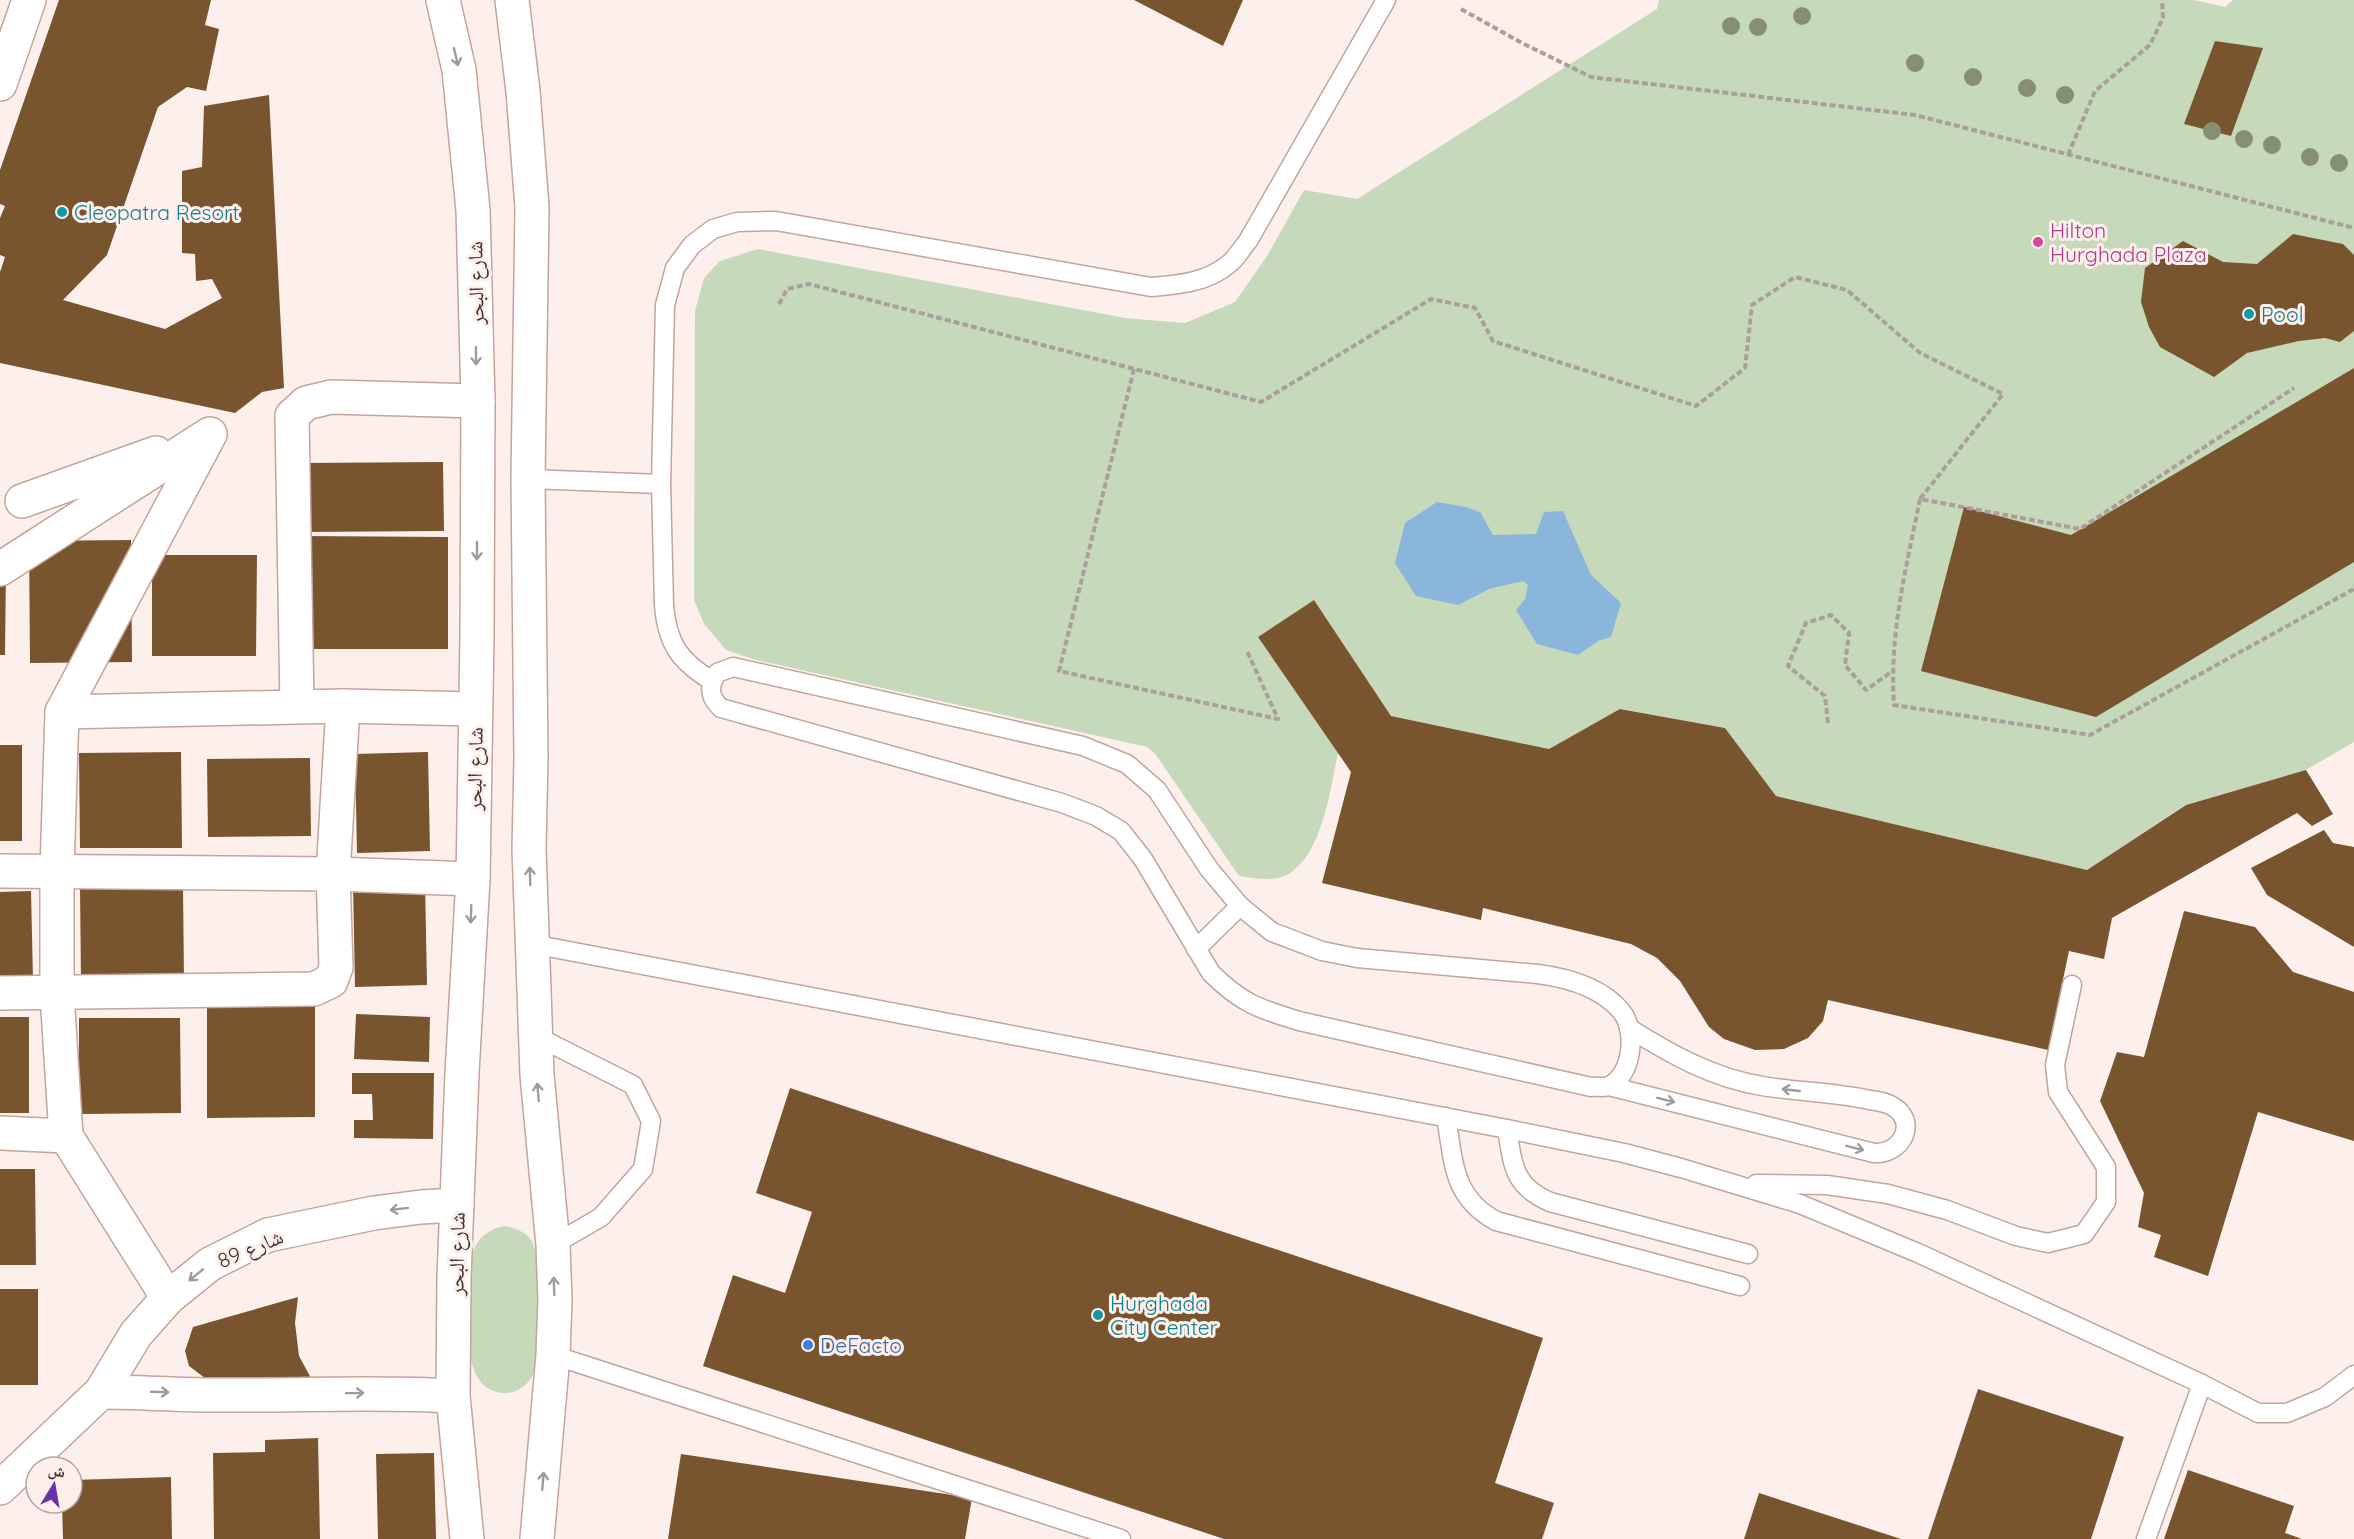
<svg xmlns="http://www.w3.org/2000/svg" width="2354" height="1539" font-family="Quicksand,'Noto Naskh Arabic',sans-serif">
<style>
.green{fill:#c6d9ba}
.water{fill:#8bb6db}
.building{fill:#78542f}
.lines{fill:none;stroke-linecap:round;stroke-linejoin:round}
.lane-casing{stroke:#c3a59a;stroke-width:21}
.street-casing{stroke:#c3a59a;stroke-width:36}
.secondary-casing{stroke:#c3a59a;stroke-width:36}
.path{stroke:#ab9f9a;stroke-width:4;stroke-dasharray:6 3;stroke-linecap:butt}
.lane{stroke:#fff;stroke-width:18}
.street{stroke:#fff;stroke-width:33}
.secondary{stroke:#fff;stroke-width:33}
.tree{fill:#878f73}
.oneway{stroke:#a19b98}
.culture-dot{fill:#0f9aa8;stroke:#fdf0ec;stroke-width:2}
.hotel-dot{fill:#d1479c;stroke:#fdf0ec;stroke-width:2}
.shop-dot{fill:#3f7fe0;stroke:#fdf0ec;stroke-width:2}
.labels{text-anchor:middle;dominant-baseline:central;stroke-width:6;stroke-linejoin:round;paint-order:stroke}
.culture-label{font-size:21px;fill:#0d838f;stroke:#fdf0ec;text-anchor:start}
.hotel-label{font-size:21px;fill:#b23c85;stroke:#fdf0ec;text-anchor:start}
.street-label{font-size:21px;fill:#433732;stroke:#fdf0ec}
.shop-label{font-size:21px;fill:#366cbe;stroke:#fdf0ec;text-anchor:start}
</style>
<rect width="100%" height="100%" fill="#fdf0ec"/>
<g class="green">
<path d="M1659,0h535l31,7 8,-7h121v742l-48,28 -121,35 -98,65 -311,-74 -51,-68 -104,-19 -72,40 -158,-33 -77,-116 -56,37 80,116c-8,37 -15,98 -48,120 -14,10 -36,5 -51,3l-83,-121 -9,-8 -391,-87 -30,-10 -22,-26 -10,-24 1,-289 9,-33 16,-17 38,-12 367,69 60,5 50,-21 32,-46 37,-66 53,9 300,-190z"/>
<path d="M504,1226c10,2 21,5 27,14 12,19 13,116 2,135 -5,10 -17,19 -29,18 -44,-1 -36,-73 -35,-101 1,-14 0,-32 6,-45 6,-12 16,-18 29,-21z"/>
</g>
<path class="water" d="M1437,502l29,5 14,5 13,23 43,-1 8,-22 19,-1 28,64 30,28 -10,34 -13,4 -20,14 -41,-11 -21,-34 9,-11 3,-14 -5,-4 -34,8 -31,16 -42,-9 -21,-33 10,-40z"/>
<g class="building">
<path d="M59,0h152l-6,25 14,4 -13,62 -19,-4 -29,20 -51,148 -44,45 102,29 57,-31 -10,-19 -16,2 -1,-27 -13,-1v-82l20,-4 2,-61 65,-11 15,293 -22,4 -27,21 -235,-50v-91l5,-15 -5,-2v-37l5,-12 -5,-2v-34z"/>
<path d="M1134,0h109l-20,46z"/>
<path d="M2215,41l48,7 -32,88 -47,-12z"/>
<path d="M2293,234l50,10 11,11v76l-14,11 -15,-4 -26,3 -52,12 -33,24 -54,-30 -11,-20 -8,-25 4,-34 38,-27 40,21 34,2z"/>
<path d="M2354,368v194l-258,155 -175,-46 43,-164 107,28z"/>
<path d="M443,462l1,69 -143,1v-69z"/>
<path d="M302,536l146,1v112h-146z"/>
<path d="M131,540l1,122 -102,1 -1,-122z"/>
<path d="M152,555h105l-1,101h-104z"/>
<path d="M0,566h6l-1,89h-5z"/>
<path d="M1314,600l77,116 158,33 71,-40 105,19 51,68 311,74 99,-65 120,-35 27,44 -21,12 -15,-13 -185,105 -8,41 -35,-8 -21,99 -220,-50 -5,21 -15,17 -24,11 -29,1 -31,-11 -15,-12 -29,-46 -23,-23 -26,-14 -148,-36 -2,12 -159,-37 29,-111 -93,-135z"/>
<rect x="0" y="745" width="22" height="96"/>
<path d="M181,752l1,96h-102l-1,-95z"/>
<path d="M428,752l2,99 -73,2 -2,-99z"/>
<path d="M310,758l1,78 -103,1 -1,-78z"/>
<path d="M2324,830l9,13 21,4v100l-87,-52 -16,-27z"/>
<path d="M425,882l2,103 -72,2 -2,-104z"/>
<path d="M183,886l1,95h-103l-1,-94z"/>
<path d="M31,891l2,89h-33v-88z"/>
<path d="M2184,911l71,16 38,45 61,20v149l-96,-29 -50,164 -54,-19 7,-22 -23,-8 6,-34 -44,-92 17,-49 27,5z"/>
<path d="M315,1004v113l-108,1v-113z"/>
<path d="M356,1014l74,3 -1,45 -75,-3z"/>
<rect x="0" y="1017" width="29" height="96"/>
<path d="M79,1018h101l1,95 -102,1z"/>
<path d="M352,1073h82l-1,66 -79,-1v-18h19l-1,-26h-20z"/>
<path d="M790,1088l753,250 -48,145 59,20 -12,36h-318l-521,-173 30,-91 52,18 27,-81 -56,-19z"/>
<path d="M0,1169h35l1,96h-36z"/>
<rect x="0" y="1289" width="38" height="96"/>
<path d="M298,1297l-3,26 4,33 12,22h-106l-16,-12 -4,-15 8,-24z"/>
<path d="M1978,1389l146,48 -33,102h-163z"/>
<path d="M318,1438l2,101h-106l-1,-86 52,-1v-12z"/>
<path d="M434,1453l2,86h-58l-2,-85z"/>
<path d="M681,1454l291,44 -7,41h-297z"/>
<path d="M2188,1470l106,36 -9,27 17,6h-138z"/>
<path d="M171,1477l1,62h-109l-1,-36h10v-23z"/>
<path d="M1759,1493l142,46h-157z"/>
</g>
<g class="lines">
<g class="lane-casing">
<g id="lane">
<path d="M528,479l133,5"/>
<path d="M733,667l350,79 44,18 30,26 52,79 31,37 32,26 50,19 35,7 181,16c30,4 63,13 83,37 16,18 12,64 -12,75 -4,2 -13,0 -18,1l-292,-66c-40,-12 -58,-18 -88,-48l-68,-114 -22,-28 -25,-15 -34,-13 -341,-95c-12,-11 -13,-21 -4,-35z"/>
<path d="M712,681c-33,-20 -45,-38 -48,-76l-3,-121 4,-179 10,-37 17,-23 21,-16 24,-7 39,-1 375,66c27,-2 58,-5 79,-24 7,-6 12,-15 18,-22l138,-241"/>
<path d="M532,944l975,185 117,24 57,15 119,36 118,49 284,131 56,29h29l38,-16 29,-22"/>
<path d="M1196,949l44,-43"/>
<path d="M536,1036l97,49 18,36 -8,48 -42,48 -48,28"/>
<path d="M1609,1086l265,67c28,2 45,-32 18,-47 -6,-4 -15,-5 -22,-6 -36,-8 -72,-8 -108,-14 -49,-8 -92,-32 -133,-58"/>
<path d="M1446,1117c8,45 6,80 50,104l244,65"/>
<path d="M1507,1129c6,36 6,57 43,73l198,52"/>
<path d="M1756,1184l71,1 61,9 59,16 69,26 32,7 36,-9 22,-32v-35l-48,-75 -3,-27 17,-80"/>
<path d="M553,1355l568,184"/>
<path d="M2146,1539l56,-155"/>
</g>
</g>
<g class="street-casing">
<g id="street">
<path d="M0,84l29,-84"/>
<path d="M22,501l134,-48"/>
<path d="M0,569l210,-135 -148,278 281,-6 131,3"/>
<path d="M297,706l-5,-290 14,-13 25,-6 147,4"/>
<path d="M62,712l-5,159v123l9,142 102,162"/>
<path d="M0,871l333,3 140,5"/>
<path d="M0,993l314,-4 17,-8 5,-14 -3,-93 10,-168"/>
<path d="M0,1133l66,3"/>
<path d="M101,1392c38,0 76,3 114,3 80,1 158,-4 238,1"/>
<path d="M0,1488l101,-96 35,-58 32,-36 42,-34 58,-29 106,-22 47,-6 36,-2"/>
</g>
</g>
<g class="secondary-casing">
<g id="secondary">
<path d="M443,0l16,70 14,140 5,191 -1,235 -4,243 -11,194 -8,205 -1,118 14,143"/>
<path d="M512,0l11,91 9,116 -4,272 3,280 -2,90 8,226 16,170 2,55 -2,55 -16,184"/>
</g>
</g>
<g class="path">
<path d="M1461,9l61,34 69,34 324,38 439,113"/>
<path d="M2068,155l27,-64 55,-46 13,-27 -1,-18"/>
<path d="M779,304l8,-15 22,-5 452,118 170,-103 44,9 18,33 203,65 49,-38 7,-63 43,-28 52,13 73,63 83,41 -83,105 160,30 214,-141"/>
<path d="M1134,369l-75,302 219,48 -31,-68"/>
<path d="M1920,499c-14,69 -31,136 -26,206l196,30 264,-146"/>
<path d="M1828,723l-3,-27 -37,-30 18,-43 25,-8 18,18 -4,32 21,25 25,-18"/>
</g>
<use href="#lane" class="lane"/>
<use href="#street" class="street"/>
<use href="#secondary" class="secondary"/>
</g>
<g class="tree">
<circle cx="1802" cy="16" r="9"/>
<circle cx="1731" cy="26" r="9"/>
<circle cx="1758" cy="27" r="9"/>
<circle cx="1915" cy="63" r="9"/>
<circle cx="1973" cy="77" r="9"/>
<circle cx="2027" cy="88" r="9"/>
<circle cx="2065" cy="95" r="9"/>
<circle cx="2212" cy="131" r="9"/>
<circle cx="2244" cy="139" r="9"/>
<circle cx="2272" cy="145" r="9"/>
<circle cx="2310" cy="157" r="9"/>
<circle cx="2339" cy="163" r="9"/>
</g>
<defs><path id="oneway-shaft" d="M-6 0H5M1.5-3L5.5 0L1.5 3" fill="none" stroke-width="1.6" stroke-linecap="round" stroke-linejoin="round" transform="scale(1.5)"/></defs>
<g class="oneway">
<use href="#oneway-shaft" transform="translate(456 57) rotate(77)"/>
<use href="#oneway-shaft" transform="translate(476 356) rotate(89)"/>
<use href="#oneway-shaft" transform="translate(477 551) rotate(90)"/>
<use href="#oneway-shaft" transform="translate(530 876) rotate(-92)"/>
<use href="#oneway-shaft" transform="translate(471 914) rotate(92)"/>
<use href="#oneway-shaft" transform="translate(1791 1090) rotate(-174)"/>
<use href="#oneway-shaft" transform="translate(538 1092) rotate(-95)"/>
<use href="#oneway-shaft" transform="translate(1666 1100) rotate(14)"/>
<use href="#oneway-shaft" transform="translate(1855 1148) rotate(14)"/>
<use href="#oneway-shaft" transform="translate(399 1209) rotate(173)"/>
<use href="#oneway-shaft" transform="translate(196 1275) rotate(141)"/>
<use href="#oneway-shaft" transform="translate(554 1286) rotate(-92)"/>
<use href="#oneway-shaft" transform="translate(160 1392) rotate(2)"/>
<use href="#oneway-shaft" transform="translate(355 1393) rotate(-1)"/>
<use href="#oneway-shaft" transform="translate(543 1481) rotate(-85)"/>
</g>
<g class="culture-dot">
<circle cx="62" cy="212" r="6"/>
<circle cx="2249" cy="314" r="6"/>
<circle cx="1098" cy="1315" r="6"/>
</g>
<circle class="hotel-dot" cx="2038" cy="242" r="6"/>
<circle class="shop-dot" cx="808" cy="1345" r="6"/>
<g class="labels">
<g class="culture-label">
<text x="74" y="212">Cleopatra Resort</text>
<text x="2261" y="314">Pool</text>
<text x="1110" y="1303">Hurghada<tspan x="1110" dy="24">City Center</tspan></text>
</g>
<g class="hotel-label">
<text x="2050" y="230">Hilton<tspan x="2050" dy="24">Hurghada Plaza</tspan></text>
</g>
<g class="street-label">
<text transform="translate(475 283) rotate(-91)">شارع البحر</text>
<text transform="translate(474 769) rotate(-89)">شارع البحر</text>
<text transform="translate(250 1248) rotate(-23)">شارع 89</text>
<text transform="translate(456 1254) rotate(-89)">شارع البحر</text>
</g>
<g class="shop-label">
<text x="820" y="1345">DeFacto</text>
</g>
</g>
<g transform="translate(54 1485) rotate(11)"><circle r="28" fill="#fdf0ec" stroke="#b3a6a2" stroke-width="1.5"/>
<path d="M0-4.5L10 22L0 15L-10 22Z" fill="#6b32a8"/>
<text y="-9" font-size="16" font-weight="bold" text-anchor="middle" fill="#433732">ش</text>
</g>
</svg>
